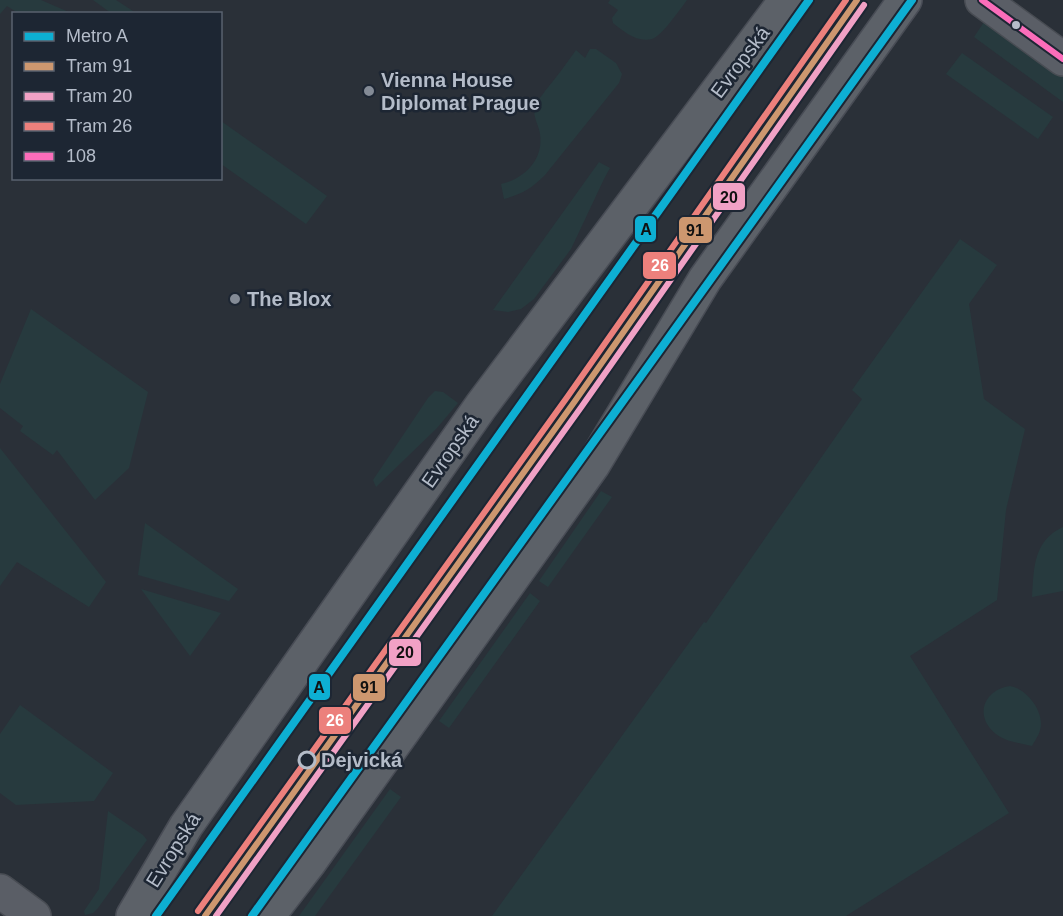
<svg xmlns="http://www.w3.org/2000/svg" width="1063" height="916" font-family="Helvetica,sans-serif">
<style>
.green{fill:#273a3e}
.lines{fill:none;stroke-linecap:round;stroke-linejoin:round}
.minor-casing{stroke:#484c53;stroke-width:36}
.major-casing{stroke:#484c55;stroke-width:36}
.minor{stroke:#5a5e66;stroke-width:33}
.major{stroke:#5c6168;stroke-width:33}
.bus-1-casing{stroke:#1d2633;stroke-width:10}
.bus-1{stroke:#fb6dba;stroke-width:6}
.tram-1-casing{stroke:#1d2633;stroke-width:10}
.tram-2-casing{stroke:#1d2633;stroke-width:10}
.tram-3-casing{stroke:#1d2633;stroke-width:10}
.tram-1{stroke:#cd976f;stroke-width:6}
.tram-2{stroke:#f1a1c5;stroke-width:6}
.tram-3{stroke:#ec807c;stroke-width:6}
.metro-1-casing{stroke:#1d2633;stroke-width:12}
.metro-1{stroke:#0dafd3;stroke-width:8}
.bus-dot{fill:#b4bcc9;stroke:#1d2633;stroke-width:2}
.poi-dot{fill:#848b96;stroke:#1d2633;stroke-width:2}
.stop-dot{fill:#1d2633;stroke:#b4bcc9;stroke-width:3}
.labels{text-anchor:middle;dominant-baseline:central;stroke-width:5;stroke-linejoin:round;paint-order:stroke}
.street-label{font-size:20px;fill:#b4bcc9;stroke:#1d2633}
.poi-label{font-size:20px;font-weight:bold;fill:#b4bcc9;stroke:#1d2633;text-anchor:start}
.stop-label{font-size:20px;font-weight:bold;fill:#b4bcc9;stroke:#1d2633;text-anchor:start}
.line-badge{stroke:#1d2633;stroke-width:2}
.badge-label{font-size:16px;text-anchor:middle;font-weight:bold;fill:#fff}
.pale-badge-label{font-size:16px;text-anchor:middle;font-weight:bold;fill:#111}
</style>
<rect width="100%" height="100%" fill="#2a3038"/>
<g class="green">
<path d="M0,0h41l30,13h-53l-11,-7 -7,8z"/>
<path d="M93,0h23l20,13h-25z"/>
<path d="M610,0h77c-6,8 -26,37 -35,39 -15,4 -29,-8 -39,-16l-1,-5 6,-8 -10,-7z"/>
<path d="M986,19l77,52v31l-89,-65z"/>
<path d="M590,49h6l20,14 6,11 -3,9 -74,92c-14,14 -23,19 -41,24l-3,-15c23,-5 43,-24 39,-50 -1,-9 -8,-18 -5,-27 1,-6 7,-11 10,-16 11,-13 21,-27 31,-41l9,8z"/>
<path d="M962,53l91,64 -15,22 -92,-65z"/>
<path d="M221,121l106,75 -21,28 -85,-60z"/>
<path d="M599,162l11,6 -6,11 -33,70 -37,50 -13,10 -13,3 -15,-2z"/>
<path d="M960,239l37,26 -28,39 15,95 41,30 -19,81 -9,90 -87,56 99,157 -163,103h-354l212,-294 2,1 156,-224 -10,-9z"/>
<path d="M31,309l117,83 -19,76 -34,32 -38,-50 -4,5 -33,-24 3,-5 -23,-18v-24z"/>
<path d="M435,391l8,1 15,11 -21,25 -61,59 -3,-7 55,-82z"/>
<path d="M0,448l106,134 -17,25 -72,-45 -17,24z"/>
<path d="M601,491l11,6 -64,90 -9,-6z"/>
<path d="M145,523l93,66 -9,12 -91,-26z"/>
<path d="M1063,527v64l-31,6c2,-29 1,-56 31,-70z"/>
<path d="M141,589l80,24 -31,43z"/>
<path d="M530,593l10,8 -91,127 -10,-7z"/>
<path d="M1010,686c16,3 31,22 31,38 0,8 -5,15 -9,22 -12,-3 -26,-4 -36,-12 -22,-17 -13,-44 14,-48z"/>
<path d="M20,705l93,68 -19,28 -78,4 -16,-12v-59z"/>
<path d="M390,789l11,8 -86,119h-16z"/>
<path d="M108,811l35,24 4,5 -49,68 -5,5 -8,2 -1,-4 15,-22z"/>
</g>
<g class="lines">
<g class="minor-casing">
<g id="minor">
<path d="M982,0l81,59"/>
<path d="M0,891l34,25"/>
</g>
</g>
<g class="major-casing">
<g id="major">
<path d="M133,916l53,-90 295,-420 305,-406"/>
<path d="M268,916l41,-53 284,-398 112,-186 200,-279"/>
</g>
</g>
<use href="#minor" class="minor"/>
<use href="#major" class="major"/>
<g class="bus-1-casing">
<path id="bus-1" d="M982,0l81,59"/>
</g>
<use href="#bus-1" class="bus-1"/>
<g class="tram-1-casing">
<path id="tram-1" d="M205,916l370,-515 282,-401"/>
</g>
<g class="tram-2-casing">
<path id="tram-2" d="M216,916l366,-510 282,-401"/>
</g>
<g class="tram-3-casing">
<path id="tram-3" d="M198,911l370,-515 278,-396"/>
</g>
<use href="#tram-1" class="tram-1"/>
<use href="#tram-2" class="tram-2"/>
<use href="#tram-3" class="tram-3"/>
<g class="metro-1-casing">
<g id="metro-1">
<path d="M156,916l653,-916"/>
<path d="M252,916l660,-916"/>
</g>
</g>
<use href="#metro-1" class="metro-1"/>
</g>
<circle class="bus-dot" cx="1016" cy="25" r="5"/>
<g class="poi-dot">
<circle cx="369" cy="91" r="6"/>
<circle cx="235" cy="299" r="6"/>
</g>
<circle class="stop-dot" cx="307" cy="760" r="8"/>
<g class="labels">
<g class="street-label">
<text transform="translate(740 62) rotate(-53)">Evropská</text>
<text transform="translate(450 451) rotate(-55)">Evropská</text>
<text transform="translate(173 850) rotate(-58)">Evropská</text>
</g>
<g class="poi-label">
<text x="381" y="80">Vienna House<tspan x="381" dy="23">Diplomat Prague</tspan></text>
<text x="247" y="299">The Blox</text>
</g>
<g class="stop-label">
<text x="321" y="760">Dejvická</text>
</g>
</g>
<g class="line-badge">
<rect x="712" y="182" width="34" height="29" rx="6" fill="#f1a1c5"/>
<rect x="634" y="215" width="23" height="28" rx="6" fill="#0dafd3"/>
<rect x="678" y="216" width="35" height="28" rx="6" fill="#cd976f"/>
<rect x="642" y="251" width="35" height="29" rx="6" fill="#ec807c"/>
<rect x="388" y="638" width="34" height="29" rx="6" fill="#f1a1c5"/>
<rect x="308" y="673" width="23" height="28" rx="6" fill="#0dafd3"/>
<rect x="352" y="673" width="34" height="29" rx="6" fill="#cd976f"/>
<rect x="318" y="706" width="34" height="29" rx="6" fill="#ec807c"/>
</g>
<g class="badge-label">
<text x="660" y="271">26</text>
<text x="335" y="726">26</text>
</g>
<g class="pale-badge-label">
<text x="729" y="203">20</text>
<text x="646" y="235">A</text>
<text x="695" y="236">91</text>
<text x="405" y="658">20</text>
<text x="319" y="693">A</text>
<text x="369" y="693">91</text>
</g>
<rect x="12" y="12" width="210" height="168" fill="#1d2633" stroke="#59626f" stroke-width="1.5"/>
<rect x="24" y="32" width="30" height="9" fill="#0dafd3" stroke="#59626f" stroke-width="1.5"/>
<text x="66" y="42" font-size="18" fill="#b4bcc9">Metro A</text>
<rect x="24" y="62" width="30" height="9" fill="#cd976f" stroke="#59626f" stroke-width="1.5"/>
<text x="66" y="72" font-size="18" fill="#b4bcc9">Tram 91</text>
<rect x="24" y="92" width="30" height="9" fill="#f1a1c5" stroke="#59626f" stroke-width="1.5"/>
<text x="66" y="102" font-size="18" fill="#b4bcc9">Tram 20</text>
<rect x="24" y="122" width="30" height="9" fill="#ec807c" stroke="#59626f" stroke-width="1.5"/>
<text x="66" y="132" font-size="18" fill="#b4bcc9">Tram 26</text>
<rect x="24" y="152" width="30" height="9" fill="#fb6dba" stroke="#59626f" stroke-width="1.5"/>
<text x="66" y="162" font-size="18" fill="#b4bcc9">108</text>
</svg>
